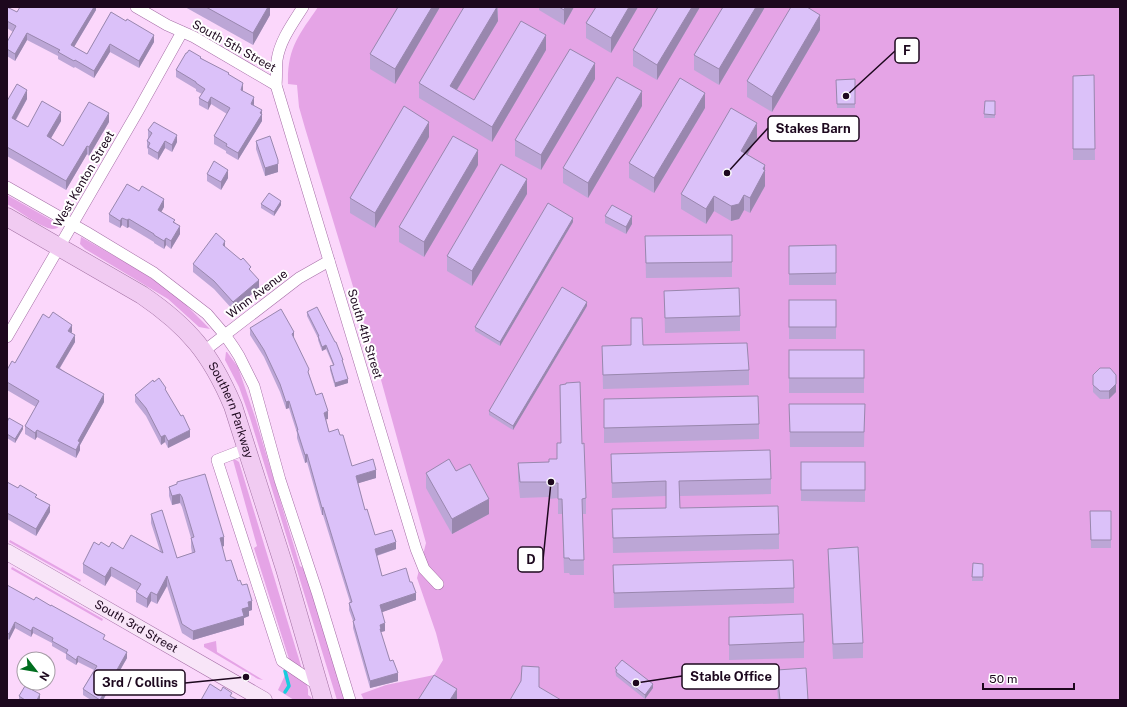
<svg xmlns="http://www.w3.org/2000/svg" width="1127" height="707" font-family="'Public Sans',sans-serif">
<style>
.green{fill:#e5a4e6}
.lines{fill:none;stroke-linecap:round;stroke-linejoin:round}
.stream{stroke:#18cdde;stroke-width:3.5}
.street-casing{stroke:#a56ea6;stroke-width:12}
.secondary-casing{stroke:#a56ea6;stroke-width:17}
.primary-casing{stroke:#a170a2;stroke-width:19}
.street{stroke:#fff;stroke-width:11}
.secondary{stroke:#f8e5f8;stroke-width:16}
.primary{stroke:#f1cbf2;stroke-width:18}
.wall{fill:#bca6d6}
.shaded-wall{fill:#9987ae}
.building{fill:#dbc1f9;stroke:#9987ae}
.labels{text-anchor:middle;dominant-baseline:central;stroke-width:4;stroke-linejoin:round;paint-order:stroke}
.street-label{font-size:12px;fill:#1d081e;stroke:#fff}
.leader{fill:none;stroke:#1d081e;stroke-width:1.5}
.callout-dot{fill:#1d081e;stroke:#fff;stroke-width:1.5}
.callout{fill:#fff;stroke:#1d081e;stroke-width:1.5}
.callout-label{font-size:13px;text-anchor:middle;font-weight:bold;fill:#1d081e}
</style>
<rect width="100%" height="100%" fill="#fbd7fb"/>
<g class="green">
<path d="M318,7h802v693h-756l-3,-6 25,-9 48,-10 9,-15 -7,-27 -19,-55 9,-35 -48,-174 -73,-241 -6,-21 -2,-22 -9,-1c-1,-36 11,-49 30,-77z"/>
<path d="M7,195l53,30c-2,3 -4,4 -8,4 -10,-1 -35,-19 -45,-25z"/>
<path d="M81,237l51,29 28,18 23,18 27,27 -11,-2 -31,-28 -83,-50 -5,-5z"/>
<path d="M226,352h1l11,15 17,50 45,149 5,3 41,131h-9l-87,-282 -11,-31 -14,-27z"/>
<path d="M233,460h3l3,2 63,207 -13,-10 -35,-111 3,-2z"/>
<path d="M10,540l71,40 -1,2 -71,-40z"/>
<path d="M12,567l91,52 -1,2 -91,-52z"/>
<path d="M216,641l1,11 46,28 -5,-1 -54,-32v-3z"/>
<path d="M288,669c11,8 22,11 20,26l3,2 1,3h-18l-16,-10z"/>
</g>
<g class="lines">
<path class="stream" d="M285,692l4,-6 -4,-15"/>
<g class="street-casing">
<g id="street">
<path d="M136,7l31,18 27,12 82,48"/>
<path d="M303,7c-10,16 -23,33 -26,53 -1,8 0,17 -1,25l140,464 8,20 14,15"/>
<path d="M7,187l79,45 68,41 53,41 18,21 9,13 5,8 15,30 26,94 37,112 33,108"/>
<path d="M7,337l131,-226 44,-79"/>
<path d="M204,351l95,-73 30,-17"/>
<path d="M248,448l-31,12 65,201 37,25"/>
</g>
</g>
<g class="secondary-casing">
<g id="secondary">
<path id="s1" d="M7,552l257,148"/>
</g>
</g>
<g class="primary-casing">
<g id="primary">
<path id="s2" d="M7,217l135,78c47,32 69,59 91,111l52,163 38,131"/>
</g>
</g>
<use href="#street" class="street"/>
<use href="#secondary" class="secondary"/>
<use href="#primary" class="primary"/>
</g>
<g class="wall">
<path d="M7,7l10,5 79,-5v3l-22,37 13,7 24,-42 43,30 -15,26 -29,-16 -16,26 -19,-11 -1,1 -16,-9v-3l-31,-16 -12,21 -8,-5v-14l6,-10 -6,-4z"/>
<path d="M185,7h85v8l-17,30z"/>
<path d="M398,7h42l-45,77 -25,-15v-15z"/>
<path d="M498,7v14l-41,69 17,10 72,-50 -54,92 -73,-44v-15z"/>
<path d="M539,7h35l-10,18 -25,-15z"/>
<path d="M596,7h42l-27,46 -25,-15v-15z"/>
<path d="M658,7h42l-43,73 -24,-14v-16z"/>
<path d="M723,7h42l-46,78 -25,-15v-15z"/>
<path d="M820,30l-48,82 -25,-15v-16z"/>
<path d="M201,58l28,17 25,29v1l8,12v4l-24,39 -12,-7v-2l-12,-7v-8l13,-22 -16,-10 -3,6 -9,-5v-7l3,-4 -6,-3v-2l-20,-12v-7z"/>
<path d="M1094,75l1,85h-22v-84z"/>
<path d="M595,79l-54,91 -26,-14v-16z"/>
<path d="M855,79v29h-18l-1,-28z"/>
<path d="M27,99l-11,21 12,7 33,-6 -10,17 12,8 46,-24 -20,34 -2,-2 -21,36 -59,-34v-55z"/>
<path d="M985,101h10v17h-11z"/>
<path d="M642,106l-54,92 -25,-15v-15z"/>
<path d="M705,108l-51,85 -25,-15v-15z"/>
<path d="M148,130l29,12 -5,10 -7,-4 -7,12 -10,-6v-5l-1,-1v-7l1,-3z"/>
<path d="M429,137l-54,91 -25,-15v-15z"/>
<path d="M757,138l-10,16 18,11v21l-15,27 -6,-3 -5,9 -8,2 -17,-10 -8,13 -25,-15v-15z"/>
<path d="M256,141l22,31 -13,4 -9,-27z"/>
<path d="M478,165l-54,92 -25,-15v-15z"/>
<path d="M207,174l21,4 -7,12 -14,-9z"/>
<path d="M527,194l-55,92 -25,-15v-15z"/>
<path d="M261,204l20,1 -7,11 -13,-8z"/>
<path d="M164,207l-3,5 14,10 5,12 -9,15 -5,-4 -2,4 -10,-6v-1l-25,-15 -2,1 -5,-3 -2,3 -11,-6v-8z"/>
<path d="M605,216l27,8 -6,10 -21,-11z"/>
<path d="M573,222l-73,124 -25,-15v-4z"/>
<path d="M645,236l87,26v15l-86,1z"/>
<path d="M836,245v40h-47v-39z"/>
<path d="M225,247l26,25 8,16 -26,22 -19,-21 -21,-17v-8z"/>
<path d="M664,291l76,25v15l-75,2z"/>
<rect x="789" y="300" width="47" height="39"/>
<path d="M587,306l-74,124 -24,-15v-4z"/>
<path d="M307,312l36,52 5,19 -13,4 -5,-17v-4l3,-1 -7,-16 -4,2 -4,-11v-2l-11,-22z"/>
<path d="M250,328l44,11 15,35 7,21 12,24h-2l3,13 11,3 12,31 24,12 -18,5 7,27 10,25 21,14 -19,7 5,20 28,6 6,18 -34,12 3,19 -4,1v2l9,27 8,20 -28,7 -17,-60v-7l-4,-11v-7l1,-1 -27,-87h-1l-15,-53 -2,1 -8,-25v-5l-8,-25 -3,1 -6,-17 -16,-35 -14,-22z"/>
<path d="M72,332l-1,1 4,9 -15,26 44,34 -24,43v5l-4,8 -39,-21 -2,3 -10,-6v-8l11,-19 -29,-17v-20l8,-7z"/>
<path d="M643,345l106,25v15l-146,4 -1,-43z"/>
<rect x="789" y="350" width="75" height="43"/>
<path d="M1093,375l23,17 -7,7h-9l-7,-7z"/>
<path d="M154,382l12,9 24,46 -22,11 -3,-6 -4,3 -15,-29 -11,-14v-7z"/>
<path d="M560,385l22,59 4,54v16h-3l1,61h-14l-1,-2h-5l-2,-59h-4v-16l-9,1v-2l-29,1 -2,-20v-15l31,-1 8,-3 4,-16z"/>
<path d="M604,399l155,25v15l-155,4z"/>
<path d="M789,404h76l-1,43h-74z"/>
<path d="M7,422l16,7 -8,14 -8,-5z"/>
<path d="M611,454l160,25v15l-91,2v12l99,26v15l-166,4 -1,-44 54,-1v-12l-54,2z"/>
<path d="M801,462h64v40l-64,-1z"/>
<path d="M426,473l63,41 -37,20 -26,-46z"/>
<path d="M7,482l30,16 13,14 -14,24 -29,-17z"/>
<path d="M177,482l47,64 -2,1 4,14 12,20 4,4 10,25 -3,1v5l-5,2v7l-51,15 -11,-7 -15,-47 -10,18 -6,-3 -4,7 -11,-6v-10l1,-1 -26,-15 -6,10 -22,-13v-9l16,-19 24,4 37,2 -9,-28v-9l26,44 15,-5 -1,-6v-9l-9,-31 -2,-4 -8,2 -3,-9v-9l8,-3z"/>
<path d="M1090,511h21v37h-20z"/>
<path d="M828,549l35,94v15l-30,1 -5,-95z"/>
<path d="M973,563l10,1v17h-11z"/>
<path d="M613,565l181,23v15l-180,5z"/>
<path d="M7,580l1,6 97,54 22,18 -24,42h-12l-8,-5v-6l11,-19 -16,-8 -2,3 -10,-6v-5l-14,-8v-3l-19,-10 -2,4 -16,-9 -6,12 -2,-2z"/>
<path d="M729,617l75,25v16l-75,2z"/>
<path d="M615,668l38,20 -8,11 -29,-23z"/>
<path d="M777,670l31,30h-30l-1,-14z"/>
<path d="M19,696l21,2 -1,2h-20z"/>
</g>
<g class="shaded-wall">
<path d="M93,7h3v3l-25,42v-7z"/>
<path d="M268,7h2v8l-17,30v-12z"/>
<path d="M432,7h8l-45,77v-15z"/>
<path d="M497,7l1,14 -48,80v-15z"/>
<path d="M565,7h9l-10,18v-15z"/>
<path d="M629,7h9l-27,46v-15z"/>
<path d="M692,7h8l-43,73v-15z"/>
<path d="M756,7h9l-46,78v-16z"/>
<path d="M820,15v15l-48,82v-15z"/>
<path d="M27,33v7l-12,21v-7z"/>
<path d="M154,35v7l-15,26v-7z"/>
<path d="M546,35v15l-54,92v-15z"/>
<path d="M110,44v8l-16,26v-7z"/>
<path d="M595,63v16l-54,91v-15z"/>
<path d="M243,83v7l-2,7v-7z"/>
<path d="M27,90v9l-15,27v-8z"/>
<path d="M642,91v15l-54,92v-15z"/>
<path d="M705,93v15l-51,85v-15z"/>
<path d="M211,97v7l-3,6v-7z"/>
<path d="M254,97v7l-3,7v-7z"/>
<path d="M262,110v11l-24,39v-7z"/>
<path d="M61,112v9l-14,24v-9z"/>
<path d="M109,113v9l-20,34v-9z"/>
<path d="M429,122v15l-54,91v-15z"/>
<path d="M757,123v15l-16,28v-15z"/>
<path d="M177,135v7l-5,10v-7z"/>
<path d="M165,141v7l-7,12v-7z"/>
<path d="M87,146v8l-21,36v-9z"/>
<path d="M478,150v15l-54,92v-15z"/>
<path d="M278,164v8l-13,4v-8z"/>
<path d="M765,165v21l-15,27v-15z"/>
<path d="M228,170v8l-7,12v-8z"/>
<path d="M527,179v15l-55,92v-15z"/>
<path d="M744,195v15l-5,9 -8,2v-15z"/>
<path d="M714,196v15l-8,13v-15z"/>
<path d="M164,199v8l-6,11v-8z"/>
<path d="M281,201v4l-7,11v-4z"/>
<path d="M632,216v8l-6,10v-7z"/>
<path d="M122,218v7l-2,3v-7z"/>
<path d="M573,218v4l-73,124v-4z"/>
<path d="M129,219v8l-2,1v-8z"/>
<path d="M180,226v8l-9,15v-8z"/>
<path d="M166,238v7l-2,4v-8z"/>
<path d="M225,241v8l-2,-4z"/>
<path d="M259,280v8l-26,22v-8z"/>
<path d="M587,302v4l-74,124v-4z"/>
<path d="M72,325v7l-4,7v-8z"/>
<path d="M294,332v8l-2,-6z"/>
<path d="M75,335v7l-19,32v-7z"/>
<path d="M326,345v4l-4,2v-4z"/>
<path d="M1116,375v17l-7,7v-8z"/>
<path d="M348,379v4l-13,4v-4z"/>
<path d="M104,394v8l-24,43v5l-4,8v-8l2,-9z"/>
<path d="M289,401v7l-3,1v-7z"/>
<path d="M328,411v8l-4,1v-7z"/>
<path d="M23,426v3l-8,14v-4z"/>
<path d="M37,430v7l-2,3v-7z"/>
<path d="M190,430v7l-22,11v-7z"/>
<path d="M165,435v7l-4,3v-8z"/>
<path d="M307,454v8l-2,1v-8z"/>
<path d="M376,470v8l-20,6v-8z"/>
<path d="M180,494v9l-8,2v-9z"/>
<path d="M489,499v15l-37,20v-15z"/>
<path d="M50,505v7l-14,24v-7z"/>
<path d="M323,507v8h-1v-7z"/>
<path d="M224,537v9l-4,1v-9z"/>
<path d="M396,542v7l-21,7v-7z"/>
<path d="M111,567v9l-6,10v-9z"/>
<path d="M167,576v10l-10,18v-9z"/>
<path d="M151,592v9l-4,7v-9z"/>
<path d="M416,593v7l-36,13v-8z"/>
<path d="M252,601v9l-3,1v5l-5,2v7l-51,15v-9l49,-22 6,-7z"/>
<path d="M15,622v6l-6,12v-6z"/>
<path d="M385,623v8l-4,1v4l-1,1v-12z"/>
<path d="M33,627v6l-2,4v-6z"/>
<path d="M127,652v6l-24,42h-3z"/>
<path d="M78,656v6l-2,3v-5z"/>
<path d="M398,673v8l-28,7v-7z"/>
<path d="M653,684v4l-8,11v-4z"/>
<path d="M457,689v11h-7z"/>
<path d="M40,694v4l-1,2h-2z"/>
</g>
<g class="building">
<path d="M7,7l10,5 3,-5h74l-23,38 16,9 24,-42 15,9 1,-2 27,16 -15,26 -29,-17 -16,27 -19,-11 -1,1 -16,-9 2,-2 -33,-17 -12,21 -8,-5v-7l9,-16 -9,-5z"/>
<path d="M206,7h62l-15,26z"/>
<path d="M398,7h34l-37,62 -25,-15z"/>
<path d="M464,7h33l-47,79 24,14 47,-79 25,14 -54,92 -73,-44z"/>
<path d="M559,7h6l-1,3z"/>
<path d="M596,7h33l-18,31 -25,-15z"/>
<path d="M658,7h34l-35,58 -24,-15z"/>
<path d="M723,7h33l-37,62 -25,-14z"/>
<path d="M791,7h16l13,8 -48,82 -25,-16z"/>
<path d="M570,49l25,14 -54,92 -26,-15z"/>
<path d="M189,50l12,7 -1,1 29,15 -1,1 15,9 -2,7 13,7 -3,7 11,6 -2,3 2,1 -24,39 -12,-7 1,-2 -13,-8 16,-28 -19,-11 -3,6 -9,-5 6,-9 -9,-6v-1l-20,-12 10,-17h1z"/>
<path d="M1094,75l1,74h-22v-73z"/>
<path d="M617,77l25,14 -54,92 -25,-15z"/>
<path d="M680,78l25,15 -51,85 -25,-15z"/>
<path d="M855,79v25h-18l-1,-24z"/>
<path d="M17,84l10,6 -15,28 16,9 14,-26 19,11 -14,24 16,10 26,-44 20,11 -20,34 -2,-1 -21,35 -59,-34v-46z"/>
<path d="M985,101h10v14l-11,-1z"/>
<path d="M404,106l25,16 -54,91 -25,-15z"/>
<path d="M731,108l26,15 -16,28 24,14 -2,4 2,1 -15,28 -6,-3 -5,9 -8,2 -17,-10 -8,13 -25,-15z"/>
<path d="M154,122l23,13 -5,10 -7,-4 -7,12 -10,-6 2,-4 -3,-2 5,-8 -4,-3z"/>
<path d="M270,136l8,24v4l-13,4 -9,-27z"/>
<path d="M453,136l25,14 -54,92 -25,-15z"/>
<path d="M214,161l14,9 -7,12 -14,-8z"/>
<path d="M501,164l26,15 -55,92 -25,-15z"/>
<path d="M127,184l12,7 3,-5 22,13 -6,11 17,10 -2,2 7,4 -9,15 -5,-3 -2,3 -10,-6v-1l-25,-15 -2,1 -5,-2 -2,3 -11,-7z"/>
<path d="M269,193l12,8 -7,11 -13,-8z"/>
<path d="M548,203l25,15 -73,124 -25,-15z"/>
<path d="M612,205l20,11 -6,11 -21,-11z"/>
<path d="M216,233l9,8 -2,4 18,15 2,-2 8,9 -2,2 10,11 -26,22 -19,-21 -21,-17z"/>
<path d="M732,235v27l-86,1 -1,-27z"/>
<path d="M836,245v28l-47,1v-28z"/>
<path d="M562,287l25,15 -74,124 -24,-15z"/>
<path d="M739,288l1,28 -75,2 -1,-27z"/>
<rect x="789" y="300" width="47" height="27"/>
<path d="M317,307l18,35h1l7,18h-1l6,19 -13,4 -5,-17 4,-1 -8,-20 -4,2 -4,-11h1l-12,-24z"/>
<path d="M281,309l13,23 -2,2 17,35 -1,3 8,23 6,-2 6,18 -4,2 5,19 9,-3 2,6h3l9,31 21,-7 3,11 -20,6 9,34 2,-1 8,26 17,-5 4,12 -21,7 7,27 24,-8 4,14h2l4,11 -36,12 5,18 -5,2 1,4h-1l10,32 3,-1 5,13 -28,8 -17,-60 2,-1 -6,-17 3,-1 -29,-95 -1,1 -15,-54 -2,1 -8,-25h1l-9,-29 -3,1 -6,-18 -16,-34 -14,-22z"/>
<path d="M53,312l19,13 -4,6 7,4 -19,32 48,27 -26,47 2,1 -4,8 -39,-20 -2,3 -10,-7 14,-25 -32,-19v-12l5,-9 3,2 28,-49 6,4z"/>
<path d="M631,318h11l1,27 104,-2 2,27 -146,5 -1,-29 29,-1z"/>
<rect x="789" y="350" width="75" height="28"/>
<path d="M1100,368h10l6,7v9l-7,7h-9l-7,-6v-10z"/>
<path d="M159,378l7,10 -1,1 16,27 2,-1 7,15 -22,11 -3,-6 -4,2 -15,-29 -11,-13 18,-15 1,2z"/>
<path d="M580,382l2,62 2,-1 2,55 -4,1 2,61h-14l-1,-2h-5l-2,-59h-4v-16l-9,1v-2h-29l-2,-19 31,-1v-3h8v-16h4l-1,-58 6,-1v-1z"/>
<path d="M758,396l1,28 -155,4v-29z"/>
<path d="M789,404h76l-1,28h-74z"/>
<path d="M9,418l14,8 -8,13 -8,-5v-12z"/>
<path d="M770,450l1,29 -92,2 1,27 98,-2 1,28 -166,4 -1,-29 54,-1v-27l-54,2 -1,-29z"/>
<path d="M449,459l7,12 14,-7 19,35 -37,20 -26,-46z"/>
<rect x="801" y="462" width="64" height="28"/>
<path d="M205,474l19,63 -4,1 6,23 5,-1 7,21 2,-1 2,5 5,-1 5,17 -4,1 1,5 -7,2 2,7 -51,15 -11,-7 -15,-48 -10,19 -6,-3 -4,7 -11,-7 5,-8 -30,-17 -6,10 -22,-13 11,-22 5,3 2,-3 8,5 3,-5 11,7 8,-14 32,18 -12,-39 11,-4 15,48 18,-6 -4,-14 3,-1 -12,-40 -2,-3 -8,2 -3,-9 8,-3v-2z"/>
<path d="M7,482l11,6 2,-3 17,10 -2,2 15,8 -14,24 -29,-16z"/>
<path d="M1090,511h21v29h-20z"/>
<path d="M858,547l5,96 -30,1 -5,-95z"/>
<path d="M793,560l1,28 -180,5 -1,-28z"/>
<path d="M973,563l10,1v13h-11z"/>
<path d="M7,585l27,15 2,-3 15,9v-1l54,30 -2,4 24,13 -27,48 -17,-11 14,-23 -19,-10 -2,4 -10,-7 2,-3 -16,-9 1,-3 -20,-11 -2,4 -16,-9 -6,12 -2,-1z"/>
<path d="M803,614l1,28 -75,3v-28z"/>
<path d="M622,660l31,24 -8,11 -29,-23 1,-2 -2,-2z"/>
<path d="M522,666l17,1v20l22,13h-51l11,-19z"/>
<path d="M806,668l2,32h-28l-3,-30z"/>
<path d="M434,675l23,14 -7,11h-32z"/>
<path d="M210,684l11,7 2,-4 9,6 -2,3 8,4h-37z"/>
<path d="M25,686l15,8 -3,6h-12l-6,-4z"/>
</g>
<g class="labels">
<g class="street-label">
<text transform="translate(234 46) rotate(29)">South 5th Street</text>
<text transform="translate(84 179) rotate(-60)">West Kenton Street</text>
<text transform="translate(257 294) rotate(-37)">Winn Avenue</text>
<text transform="translate(365 334) rotate(73)">South 4th Street</text>
<text stroke="none"><textPath href="#s2" startOffset="305">Southern Parkway</textPath></text>
<text stroke="none"><textPath href="#s1" startOffset="149">South 3rd Street</textPath></text>
</g>
</g>
<path class="leader" d="M846 96L895 51M727 173L768 128M551 482L543 560M636 683L682 676M246 677L185 683"/>
<g class="callout-dot">
<circle cx="846" cy="96" r="4"/>
<circle cx="727" cy="173" r="4"/>
<circle cx="551" cy="482" r="4"/>
<circle cx="636" cy="683" r="4"/>
<circle cx="246" cy="677" r="4"/>
</g>
<g class="callout">
<rect x="895" y="38" width="24" height="25" rx="4"/>
<rect x="768" y="116" width="91" height="25" rx="4"/>
<rect x="518" y="547" width="25" height="25" rx="4"/>
<rect x="682" y="664" width="97" height="25" rx="4"/>
<rect x="94" y="670" width="91" height="25" rx="4"/>
</g>
<g class="callout-label">
<text x="907" y="55">F</text>
<text x="813" y="133">Stakes Barn</text>
<text x="531" y="564">D</text>
<text x="731" y="681">Stable Office</text>
<text x="140" y="687">3rd / Collins</text>
</g>
<rect width="1127" height="707" fill="none" stroke="#1d081e" stroke-width="16"/>
<g transform="translate(36 671) rotate(121)"><circle r="19" fill="#ffffff" stroke="#a59ca5"/>
<path d="M0-3L7 15L0 10L-7 15Z" fill="#006e1f"/>
<text y="-6" font-size="11" font-weight="bold" text-anchor="middle" fill="#1d081e">N</text>
</g>
<path d="M983 683v6h91v-6" fill="none" stroke="#1d081e" stroke-width="2"/>
<text x="989" y="683" font-size="12" fill="#1d081e" stroke="#ffffff" stroke-width="3" paint-order="stroke">50 m</text>
</svg>
